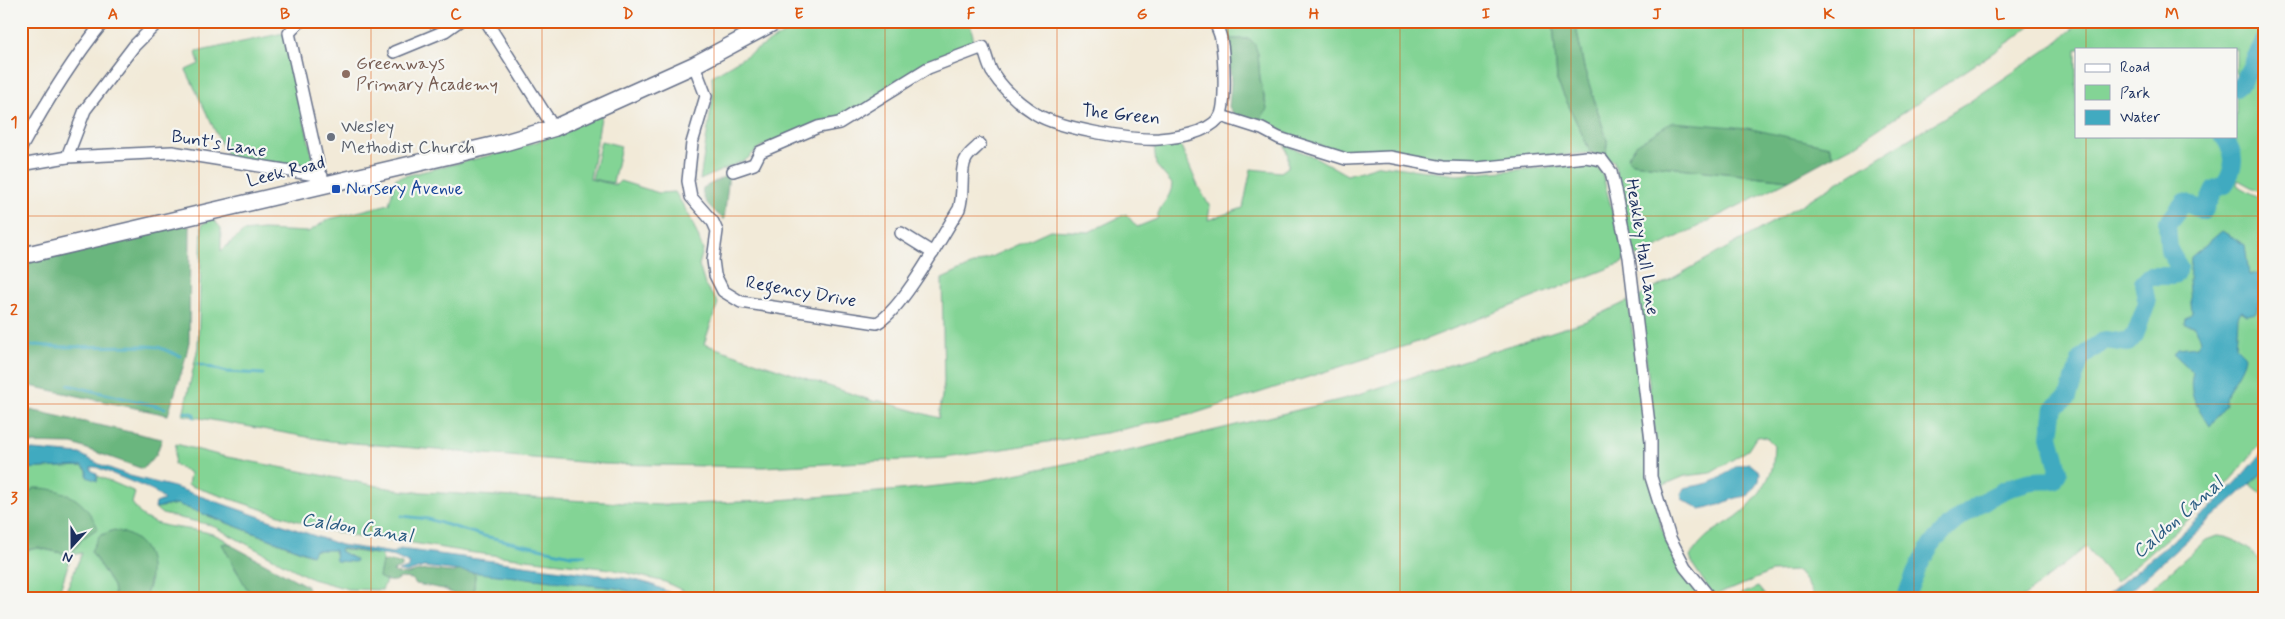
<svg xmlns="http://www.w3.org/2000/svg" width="2285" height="619" font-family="Mynerve,sans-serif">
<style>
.green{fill:#83d495;stroke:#4f827a;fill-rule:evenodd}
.forest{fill:#6ab67e;stroke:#42726e}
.water{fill:#41aac0;stroke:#2e6c8f}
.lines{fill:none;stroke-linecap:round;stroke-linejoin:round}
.stream{stroke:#41aac0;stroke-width:3}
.river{stroke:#41aac0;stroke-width:18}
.minor-casing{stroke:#667089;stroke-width:14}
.highway-casing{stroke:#667089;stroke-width:19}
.minor{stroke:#fff;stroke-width:11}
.highway{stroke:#fff;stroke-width:16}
.grid{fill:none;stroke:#de5710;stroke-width:1;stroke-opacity:0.55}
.education-dot{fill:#8d6e63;stroke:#f6f6f2;stroke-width:2}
.worship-dot{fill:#6b7280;stroke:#f6f6f2;stroke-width:2}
.transit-dot{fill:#1a4fb4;stroke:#f6f6f2;stroke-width:2}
.labels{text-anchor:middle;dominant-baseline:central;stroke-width:4.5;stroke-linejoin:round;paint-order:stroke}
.education-label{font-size:18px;fill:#785e54;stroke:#f6f6f2;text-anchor:start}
.street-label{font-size:18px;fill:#1b2f5e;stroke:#f6f6f2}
.worship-label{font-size:18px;fill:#5b616d;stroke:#f6f6f2;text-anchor:start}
.transit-label{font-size:18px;fill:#164399;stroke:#f6f6f2;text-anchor:start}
.water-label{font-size:19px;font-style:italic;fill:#285a80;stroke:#f6f6f2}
.neatline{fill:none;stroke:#de5710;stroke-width:2}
.grid-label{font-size:16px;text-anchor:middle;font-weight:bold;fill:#de5710}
</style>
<rect width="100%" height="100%" fill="#f6f6f2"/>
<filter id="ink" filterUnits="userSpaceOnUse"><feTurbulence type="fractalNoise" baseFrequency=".02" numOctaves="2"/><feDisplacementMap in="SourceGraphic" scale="10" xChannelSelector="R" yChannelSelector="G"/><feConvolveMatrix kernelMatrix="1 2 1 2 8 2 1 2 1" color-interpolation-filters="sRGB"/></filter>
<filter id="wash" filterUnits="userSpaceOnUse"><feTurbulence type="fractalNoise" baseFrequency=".0096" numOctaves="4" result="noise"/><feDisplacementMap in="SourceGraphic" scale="20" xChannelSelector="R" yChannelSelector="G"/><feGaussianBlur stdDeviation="1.12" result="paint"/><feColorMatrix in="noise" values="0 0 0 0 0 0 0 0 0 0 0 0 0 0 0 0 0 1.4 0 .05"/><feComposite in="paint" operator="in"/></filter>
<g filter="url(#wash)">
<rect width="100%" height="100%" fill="#f2ead8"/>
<g class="green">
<path d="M805,21h164l4,15 -1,9 -133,75 -79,27 -13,12 -47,21 13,-84 -1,-20z"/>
<path d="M1223,21h330l4,60 34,72 -108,9 -38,1 -116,-14 -71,-26 9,-14 -7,-30 -2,-25 -8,-15h-23z"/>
<path d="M1575,21h461l-21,17 -161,107 -21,11 -4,-10 -44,-8 -149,7 -9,13 5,5 157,17 -151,77 -7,-11 -17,-85 -8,-2 1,-19 -23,-72z"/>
<path d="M2082,21h182v173l-26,-14 -1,5 27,15v238l-3,4 -27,35 -15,16 -103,89 -30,-35 -64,51h-207l-9,-17 -8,-10 -27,1 -36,16 -22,7 -20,-30 -3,-8c15,-24 24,-25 46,-40 15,-11 28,-28 35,-45 3,-8 2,-19 3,-27l-7,-7 -10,-2 -9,14 -37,23 -26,3 -24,10 -22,-189 134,-75 193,-118 86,-58zM2076,49h160v87h-160z"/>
<path d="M284,33l32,139 -88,-14 -42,-88 13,-6 -3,-12z"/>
<path d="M602,112l-12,67 26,6 4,-4 39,12 16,-1 15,25 8,19 5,14 -4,15 6,20 13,18 -14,41 172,58 1,-2 62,18 5,-36 -2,-103 108,-49 39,2 37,-18 11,13 20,-8c2,-16 14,-19 15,-35l-16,-19 -2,-20 26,-1 18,42 12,21 -2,13 35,-12 8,-39 30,3 7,-5v-11l-3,-11 32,13 30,17 33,-10 77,10 129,-11 10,2 6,7 23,85 -3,5 -198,77 -231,74 -88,19 -160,25 -182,9 -159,-3 -274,-23 -147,-26 15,-68 4,-123 11,-5 8,9v23l22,-19 20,-2 45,2 21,-13 60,-15 7,-26 112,-27 37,-12z"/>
<path d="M601,141l20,5 -8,37 -21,-4z"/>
<path d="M1628,301l33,226 16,37 27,34h-1006l-33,-16 -54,-13 -144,-17 -66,-11 -44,-4 -35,-8 -134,-44 2,-12 -16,-9 2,-20 46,12 182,35 256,14 106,-4 124,-10 86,-9 162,-33 209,-51 239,-77z"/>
<path d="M82,466l15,15 1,-5 35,15 2,2 -3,10c4,5 8,12 13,15 27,16 62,5 87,27l-5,-2 5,21 18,27 2,7h-107l6,-19 -60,-28 22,35 2,12h-52l19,-45 -11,2 -9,29 -7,14h-34v-47l17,-3 33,7 11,-16 -47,-51 -14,9v-28z"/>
<path d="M2264,471v24l-14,-11z"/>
<path d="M177,504l134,51 3,-5 21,-1 -1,4 19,5 -13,-7v-2l41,6 3,7h-2l-3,15 7,4 -4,9 -34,-1 -36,-10 -101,-54 -49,-11 -7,-6z"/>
<path d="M2217,536c20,1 34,14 47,29v33h-124l66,-58z"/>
<path d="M473,572l144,16 36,10h-180l2,-23z"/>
<path d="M1758,587l9,11h-35l2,-1z"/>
</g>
<g class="forest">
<path d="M1553,21h22l9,47 23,72 -1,19 -15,-6 -34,-72z"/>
<path d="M1227,39h23l5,6 3,9 2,25 7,30 -9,14 -23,-7 -6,-9 2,-25z"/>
<path d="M1672,122l75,6 82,18 4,10 -44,24 -157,-17 -5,-5 9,-13z"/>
<path d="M729,174l-5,46c-9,-9 -24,-19 -21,-32z"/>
<path d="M184,225l6,2 -1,115 -5,22 -16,51 -147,-31v-121z"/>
<path d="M21,408l141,31 -6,16 -13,14 -70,-25 -52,-1z"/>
<path d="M35,488c31,0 50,12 63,40l-16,11 -11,16 -32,-7 -18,3v-54z"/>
<path d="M114,530c37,8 42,35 31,68h-30l-2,-12 -22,-35 8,-15z"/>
<path d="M227,543l80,43 3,12h-58l-30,-54z"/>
<path d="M392,561l10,3v3l-9,4c10,7 16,2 27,0 11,-3 24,2 36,1l5,-9 7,3 7,9 -2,23h-18v-3l-11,-6 -28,-5 -4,-5 -11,-1c-8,5 -14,4 -22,-1l3,-15z"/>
</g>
<g class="water">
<path d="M2222,231l23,14 4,30 12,-3 3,10v18l-6,4 -2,9 -9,2 -6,-4 -3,6 -2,30 9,9c-2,17 -21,32 -19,49l-16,21c-12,-19 -23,-31 -17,-54l-19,-18 4,-6 19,-2 4,-6 -6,-14 -11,-2 1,-5 7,-6 -3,-32 2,-24z"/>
<path d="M21,449l59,5 19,10 31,12 44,11 167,58 52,8 7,-4 231,30 20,5 30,14h-28l-36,-10 -193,-21 -19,6 -7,-2 10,-3 2,-4 -15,-7 -47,-8h-7l-1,2 16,9 -1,2 -19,-1 -1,-11h-20l-3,5 -135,-51 -22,4 1,-5 8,-3 -10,-9 -58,-24h-5v3l6,4v7l-10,-4v-7l-5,-4 -61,3z"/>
<path d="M2264,450v21l-14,13 -128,114h-19c55,-47 117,-90 161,-148z"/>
<path d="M1749,463l11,9 -1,9 -11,15 -13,2 -16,7 -19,4 -18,-10 -1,-5 3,-6c13,-3 24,-3 36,-10 9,-7 17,-14 29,-15z"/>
</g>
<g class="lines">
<g class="stream">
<path d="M21,347l16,-2 21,2 88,-1 12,1 22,9"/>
<path d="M198,364l29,8 36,2"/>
<path d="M68,385l97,23"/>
<path d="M185,412l9,2v3"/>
<path d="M402,516l26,3 56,17 87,19h14"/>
</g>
<g class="river">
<path d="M2236,88l7,-6 21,-41"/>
<path d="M1906,598c5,-18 18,-45 30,-59 21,-23 60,-49 91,-57 8,-2 19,-1 27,-2l5,-10 -9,-34 4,-29 14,-10 13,-39 24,-18 23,3 7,-8 12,-32 -4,-20 7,-7h24l5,-9 -10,-17 -2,-26 17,-22 20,9 10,-22 11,-4c10,-20 12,-30 -2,-49"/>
</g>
</g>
</g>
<g filter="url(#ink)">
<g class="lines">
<g class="minor-casing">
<g id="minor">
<path d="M300,21l-11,12 33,149"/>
<path d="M486,21l68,107"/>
<path d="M394,52l51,-21 14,-10"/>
<path d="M694,65l12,31 -14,47 -4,38 3,16 22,25 4,9 -4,29 2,15 8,16 18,11 136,21c26,-14 65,-87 82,-114 6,-17 0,-38 7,-50 3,-6 10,-10 14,-15"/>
<path d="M1221,116l41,13 17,9 67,21 44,-2 53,10 34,1 109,-11 16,3 9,12 18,85 22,184v36l19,61 15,29 25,31"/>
<path d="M21,148c24,-44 51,-88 83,-127"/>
<path d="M67,157l18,-47 49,-64 25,-25"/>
<path d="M21,165l46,-8 105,-5 150,24"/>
<path d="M733,171l21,-7 6,-12 58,-25 21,-4 89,-55 55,-21c3,8 5,18 9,25 11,17 28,32 44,42 22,14 97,27 123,25 20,-2 46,-5 60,-21 8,-10 5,-65 2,-79 -1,-6 -4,-12 -7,-18"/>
<path d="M901,233l32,20"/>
</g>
</g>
<g class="highway-casing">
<path id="highway" d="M21,256l482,-113 51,-15 140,-63 82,-44"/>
</g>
<use href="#minor" class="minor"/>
<use href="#highway" class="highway"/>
</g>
</g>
<path class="grid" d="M199,21v577M371,21v577M542,21v577M714,21v577M885,21v577M1057,21v577M1228,21v577M1400,21v577M1571,21v577M1743,21v577M1914,21v577M2086,21v28M2086,136v462M21,216h2243M21,404h2243"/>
<circle class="education-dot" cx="346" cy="74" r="5"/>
<circle class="worship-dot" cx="331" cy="137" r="5"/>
<rect class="transit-dot" x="331" y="184" width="10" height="10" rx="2.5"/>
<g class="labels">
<g class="education-label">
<text x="356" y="64">Greenways<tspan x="356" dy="21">Primary Academy</tspan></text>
</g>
<g class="street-label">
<text transform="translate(1121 115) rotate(6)">The Green</text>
<text transform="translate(219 144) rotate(9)">Bunt's Lane</text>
<text transform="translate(286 172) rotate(-14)">Leek Road</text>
<text transform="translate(1642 247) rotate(81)">Heakley Hall Lane</text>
<text transform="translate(801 292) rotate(10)">Regency Drive</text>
</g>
<g class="worship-label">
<text x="341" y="127">Wesley<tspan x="341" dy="21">Methodist Church</tspan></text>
</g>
<g class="transit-label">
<text x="346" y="189">Nursery Avenue</text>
</g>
<g class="water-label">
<text transform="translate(2178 518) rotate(-41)">Caldon Canal</text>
<text transform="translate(357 528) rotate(9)">Caldon Canal</text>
</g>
</g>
<rect width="2285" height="619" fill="none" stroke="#f6f6f2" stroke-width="55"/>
<rect x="2075" y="48" width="162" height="90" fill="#f6f6f2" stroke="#9ea6b7"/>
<rect x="2085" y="64" width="25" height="8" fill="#ffffff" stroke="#9ea6b7"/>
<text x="2120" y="72" font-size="15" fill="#1b2f5e">Road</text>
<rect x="2085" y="85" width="25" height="15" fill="#83d495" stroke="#9ea6b7"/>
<text x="2120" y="98" font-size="15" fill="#1b2f5e">Park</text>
<rect x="2085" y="110" width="25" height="15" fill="#41aac0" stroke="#9ea6b7"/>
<text x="2120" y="122" font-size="15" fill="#1b2f5e">Water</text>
<g transform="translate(72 546) rotate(201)" stroke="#f6f6f2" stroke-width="4" paint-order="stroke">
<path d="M0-4L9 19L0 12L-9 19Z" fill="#1b2f5e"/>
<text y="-8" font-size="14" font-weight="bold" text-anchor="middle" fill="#1b2f5e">N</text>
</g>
<rect x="28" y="28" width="2230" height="564" class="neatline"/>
<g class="grid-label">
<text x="113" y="19">A</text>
<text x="285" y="19">B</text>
<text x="456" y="19">C</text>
<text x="628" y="19">D</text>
<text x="799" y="19">E</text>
<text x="971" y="19">F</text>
<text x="1142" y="19">G</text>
<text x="1314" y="19">H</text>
<text x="1486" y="19">I</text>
<text x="1657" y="19">J</text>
<text x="1829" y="19">K</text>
<text x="2000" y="19">L</text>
<text x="2172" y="19">M</text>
<text x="14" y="127">1</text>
<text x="14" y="315">2</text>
<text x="14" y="503">3</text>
</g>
</svg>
